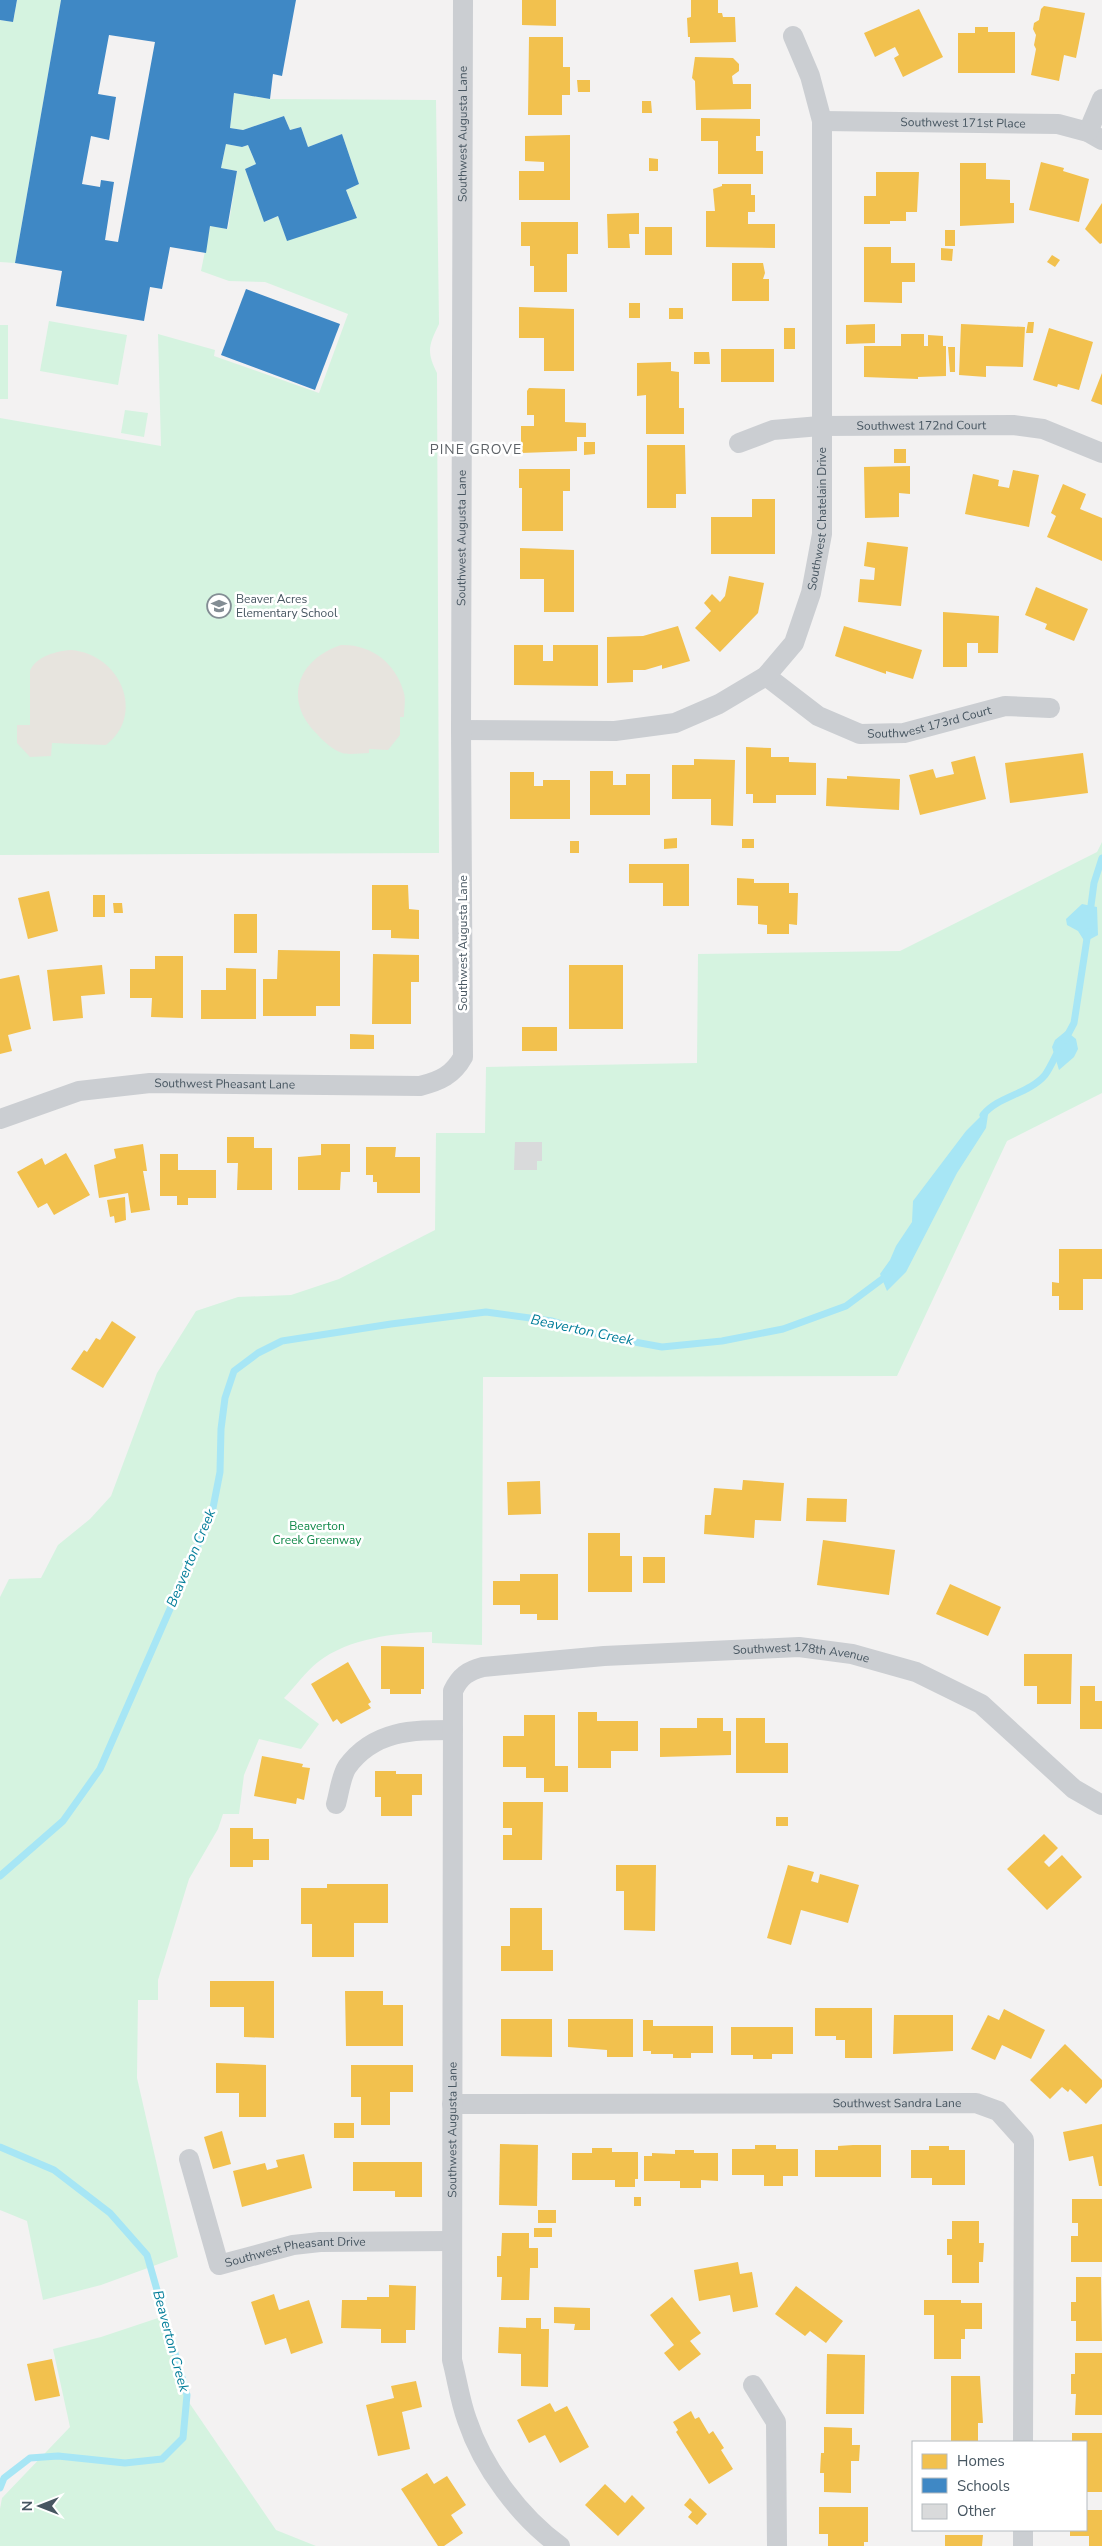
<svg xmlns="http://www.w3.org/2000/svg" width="1102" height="2546" font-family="'Nunito Sans',sans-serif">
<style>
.green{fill:#d5f3e0}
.sand{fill:#e7e4de}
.water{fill:#a7e6f5}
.homes{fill:#f2c14e}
.schools{fill:#3f88c5;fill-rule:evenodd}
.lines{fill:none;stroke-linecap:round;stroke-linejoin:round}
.stream{stroke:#a7e6f5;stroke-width:7}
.building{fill:#d9dadb}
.minor{stroke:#cbced2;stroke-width:20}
.labels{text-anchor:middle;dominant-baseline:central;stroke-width:5;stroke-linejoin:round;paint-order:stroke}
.street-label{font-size:12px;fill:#475661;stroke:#fff}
.poi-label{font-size:12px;fill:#475661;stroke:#fff;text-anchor:start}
.park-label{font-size:12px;fill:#0e8747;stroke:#fff}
.neighbourhood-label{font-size:14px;letter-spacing:1px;fill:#5d6267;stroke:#fff}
.water-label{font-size:14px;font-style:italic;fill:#037e9a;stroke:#fff}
</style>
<rect width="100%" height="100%" fill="#f3f2f2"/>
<g class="green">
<path d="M17,0h44l-46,263 -15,-1v-242l13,2z"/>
<path d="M234,93l36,6 166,1 3,224c-10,21 -13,27 -2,49l2,480 -439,2v-437l161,28 -3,-112 57,16 -1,6 105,37 29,-79 -83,-32 -36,-1 -28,-10 9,-45 18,3 9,-58 -16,-3 5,-24 16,3 6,-2 8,19 -11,5 20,53 13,-6 9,24 70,-23 -11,-27 13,-6 -17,-50 -34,13 -7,-20 -11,3 -6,-14 -41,14 -13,-2z"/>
<path d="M49,321l78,14 -9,50 -78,-14z"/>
<rect x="0" y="325" width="8" height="74"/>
<path d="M125,410l23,3 -4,24 -23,-4z"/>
<path d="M1102,842v251l-95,48 -110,235 -414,1 -1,268 -50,-2v-11c-37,1 -83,6 -114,30 -12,9 -23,25 -34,36l35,26 -18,25 -42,-10 -15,36 -5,39h-16l-5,15 -29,50 -31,101v20h-20l-1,78 41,179 -77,28 -58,15 -16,-79 -27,-11v-613l9,-18 32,-1 17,-33 32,-26 21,-23 46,-123 39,-62 42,-14 53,-2 48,-16 96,-49 1,-97h49l1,-66 211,-4 1,-109 202,-3 197,-99z"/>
<path d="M164,2316l24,85 88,129 40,16h-316v-37l2,-11 68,-71 -17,-78 48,-12z"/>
</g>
<g class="sand">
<path d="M341,645c30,-1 55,18 63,48 2,7 0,16 0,24h-4v18l-12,15 -19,-1v4c-8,0 -20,2 -27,0 -9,-3 -19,-12 -25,-19 -34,-34 -20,-74 24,-89z"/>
<path d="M71,650c50,4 75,65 35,95l-54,-2 -1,13 -21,1 -13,-14v-18h13v-54c6,-15 27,-20 41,-21z"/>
</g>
<g class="water">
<path d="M1082,904l15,3 1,28 -13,7 -7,-11 -11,-6 -1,-6z"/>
<path d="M1066,1031l10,8 2,10 -4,8 -15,13 -7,-23 3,-7z"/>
<path d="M989,1108l-3,20 -29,45 -51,99 -19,19 -7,-17 10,-14 6,-14 16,-24 1,-21 53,-70z"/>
</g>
<g class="homes">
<path d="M522,0h34v26l-34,-1z"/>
<path d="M691,0h27v13h4l1,4h12l1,25 -46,1v-6h-2l-1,-19 4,-1z"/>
<path d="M1044,6l41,7 -9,45 -12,-3 -5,26 -28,-6 5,-26 -2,-4 2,-10 -3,-6 1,-6 5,-3 2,-11z"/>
<path d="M919,9l24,48 -40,20 -9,-19 5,-3 -4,-8 -20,10 -11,-24z"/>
<path d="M975,27h13v5h27v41h-57v-40h17z"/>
<path d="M529,37h34v30h7v28h-8v20h-34z"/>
<path d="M695,57l38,1 6,6v7l-7,5 1,8h18v25l-55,1 -1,-29 -3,-3z"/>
<path d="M577,80h13v12h-12z"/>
<path d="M642,101h9l1,12h-10z"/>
<path d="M701,118l59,1v17h-4v15h7v23h-45v-33h-17z"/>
<path d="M570,135v65h-51v-29h25v-9l-19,-1v-25z"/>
<path d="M649,158l9,1v12h-9z"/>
<path d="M1041,162l23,6 -1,3 26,8 -10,43 -50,-12z"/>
<path d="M960,163h26v16l24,1v23h4v20l-54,3z"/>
<path d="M876,172h43l-2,40h-11v9h-16v3h-26v-28h12z"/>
<path d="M722,184h29v11h4v17h-7v12h27v24l-69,-1v-36h9l-2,-22 9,-3z"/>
<path d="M1102,203v40l-2,1 -15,-15z"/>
<path d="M639,213v21h-10l1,14h-22l-1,-34z"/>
<path d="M521,222h57v32h-11v38h-33v-26h-4v-20h-9z"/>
<rect x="645" y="227" width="27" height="28"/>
<rect x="945" y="230" width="10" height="16"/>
<path d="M864,247h27v16h24v19h-13v21l-38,-1z"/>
<path d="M941,248l12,1 -1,12 -11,-1z"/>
<path d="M1052,255l8,5 -5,7 -8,-5z"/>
<path d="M732,263h31l2,10 -2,6h6v22h-37z"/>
<rect x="629" y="303" width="11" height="15"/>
<path d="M519,307l55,2v62h-30v-33h-25z"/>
<rect x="669" y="308" width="14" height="11"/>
<path d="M1028,322h6l-1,11h-7z"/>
<path d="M875,324v19l-29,1v-19z"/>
<path d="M961,324l64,3 -2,40 -37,-1v11l-27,-2z"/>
<rect x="784" y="328" width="11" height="21"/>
<path d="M1049,328l44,14 -14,48 -21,-6 -1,3 -24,-7z"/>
<path d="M901,334h23v12h4v-11l15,1v10h3v30l-28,1v2l-54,-2v-31h37z"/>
<path d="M948,347h7v25h-5z"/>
<rect x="721" y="349" width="53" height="33"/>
<path d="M694,352h15l1,12h-16z"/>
<path d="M671,362v9l8,1v36h5v26h-38v-39l-9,1v-33z"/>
<path d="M1102,373v32l-11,-4z"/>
<path d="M529,388l36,1v33l21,1v14h-9v14l-56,2v-27h13v-11h-7v-24z"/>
<path d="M584,442h11v12l-11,1z"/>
<path d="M647,445h38l1,49h-10v14h-29z"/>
<rect x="894" y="449" width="12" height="14"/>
<path d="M910,466v28l-11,-1v24l-34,1 -1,-51z"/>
<path d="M519,469h51v22h-7v40h-41v-43h-3z"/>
<path d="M1013,470l26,5 -10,52 -64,-13 8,-40 26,6 -1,6 11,2z"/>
<path d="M1063,484l23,10 -6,15 22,9v43l-55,-24 9,-21 -5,-3z"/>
<path d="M752,499h23v55h-64v-37h41z"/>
<path d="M867,542l41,5 -7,59 -43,-4 2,-23 14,1 1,-12 -11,-2z"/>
<path d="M520,548l54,2v62h-30v-33h-24z"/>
<path d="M729,576l35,7 -6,30 -38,39 -25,-24 16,-17 -7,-8 8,-9 8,8 5,-6z"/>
<path d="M1036,587l52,22 -14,32 -29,-12 2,-5 -22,-9z"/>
<path d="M943,612l56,4 -1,37h-20v-10h-11v24h-24z"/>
<path d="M678,626l12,35 -28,8v-4l-17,5h-12v12l-26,1v-46l36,-1z"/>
<path d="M844,626l78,24 -9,29 -27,-8v3l-51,-18z"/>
<path d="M514,645h29v16h10v-16h45v41l-84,-1z"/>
<path d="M746,747l25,1v9h18v5l27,1v32h-40v8h-23v-9h-7z"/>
<path d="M1083,753l5,40 -78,10 -5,-40z"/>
<path d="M975,756l11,43 -66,16 -11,-40 24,-6 3,9 18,-4 -3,-12z"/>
<path d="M694,759l41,1 -2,66 -22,-1v-26h-39v-34h22z"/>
<path d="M590,771h23v14h13v-11h24v41h-60z"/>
<path d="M510,772h24v14h9v-6h27v39h-60z"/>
<path d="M847,776l53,3 -1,31 -73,-4 1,-28 20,1z"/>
<path d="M677,838v10l-13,1v-10z"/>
<rect x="742" y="839" width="12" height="9"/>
<rect x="570" y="841" width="9" height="12"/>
<path d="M629,864h60v42h-26v-23h-34z"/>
<path d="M737,878l17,1v4h35v10h9l-1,32 -8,-1v10h-22v-9l-9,-1v-18l-21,-1z"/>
<path d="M372,885h36l1,24 10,1v29l-28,-1v-8h-19z"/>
<path d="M49,891l9,40 -30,8 -10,-41z"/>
<rect x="93" y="895" width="12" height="22"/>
<path d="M113,903h9l1,10h-9z"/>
<rect x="234" y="914" width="23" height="39"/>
<path d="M278,950l62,1v55h-24v10h-53v-37h14z"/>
<path d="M373,954l46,1v27h-8v42h-39z"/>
<path d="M155,956h28v62l-32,-1 1,-19h-22v-29h25z"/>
<path d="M102,965l3,29 -24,2 2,22 -30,3 -6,-51z"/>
<rect x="569" y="965" width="54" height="64"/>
<path d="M226,968l30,1v50h-55v-29h25z"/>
<path d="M19,975l12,54 -23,6 4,16 -12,3v-75z"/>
<rect x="522" y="1027" width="35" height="24"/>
<path d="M350,1034l24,1v14h-24z"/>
<path d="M227,1137h27v11h18v42h-35l1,-27h-11z"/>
<path d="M143,1144l4,27h-4l7,39 -19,3 -3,-20 -29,5 -5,-33 22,-7 -2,-9z"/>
<path d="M321,1144h29v28h-9l-1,18h-42v-33l23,-2z"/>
<path d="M366,1147h30l-1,10h25v36h-43v-11h-4v-7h-7z"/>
<path d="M66,1153l24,42 -36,20 -7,-12 -9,5 -21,-36 25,-14 3,7z"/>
<path d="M160,1154h18v16h38v28h-28v7h-11v-9h-17z"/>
<path d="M125,1197l1,23 -11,3 -1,-7 -4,1 -3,-17z"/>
<path d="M1059,1249h43v30h-19v31h-24v-14h-7v-14l7,1z"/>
<path d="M112,1321l24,16 -33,51 -32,-19 13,-19 3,2 9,-14 4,2z"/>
<path d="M743,1480l41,3 -3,38 -26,-1 -1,18 -50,-4 1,-19h6l3,-27 28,2z"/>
<path d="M540,1481l1,33 -33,1 -1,-33z"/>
<path d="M807,1498l40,1 -1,23 -40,-1z"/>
<path d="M588,1533h32v23h12v36h-44z"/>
<path d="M823,1540l72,10 -6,45 -72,-10z"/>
<rect x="643" y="1557" width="22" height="26"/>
<path d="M520,1574h38v46h-21v-6h-17v-9h-27v-24h27z"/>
<path d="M950,1584l51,23 -13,29 -52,-22z"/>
<path d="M381,1646l43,1v42h-3v5h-31v-5h-9z"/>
<path d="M1024,1654h48l-1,50h-34v-18h-13z"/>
<path d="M348,1662l23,40 -3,2 3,4 -30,16 -4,-5 -4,3 -22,-38z"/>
<path d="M1080,1686h15v15h7v28h-22z"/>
<path d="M578,1712h19v9h41v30h-27v17h-33z"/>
<path d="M524,1715h31v51h13v26h-24v-14h-18v-11h-23v-31h21z"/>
<path d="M697,1718h26v13h8v24l-71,2v-29h37z"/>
<path d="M736,1718h29v25h23v30h-52z"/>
<path d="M262,1756l41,8 -1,3 8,1 -6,32 -7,-2 -1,6 -42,-8z"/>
<path d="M375,1771h21v3h26v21h-10v21h-31v-19h-6z"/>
<path d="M503,1802h40l-1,58h-39v-25h9v-7h-9z"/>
<rect x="776" y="1817" width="12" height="9"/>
<path d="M230,1828h23v11h16v21h-16v7h-23z"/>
<path d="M1044,1834l14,14 -14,14 5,5 13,-12 20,22 -35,33 -40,-41z"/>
<path d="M616,1865h40l-1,66 -31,-1v-39h-8z"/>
<path d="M788,1865l26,7 -3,9 7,2 2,-9 39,11 -11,38 -47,-13 -10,35 -24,-7z"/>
<path d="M327,1884h61v39h-34v34h-42v-33h-11v-36h26z"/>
<path d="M510,1908h32v42h11v21h-52v-25h9z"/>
<path d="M210,1981h64v57l-30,-1v-30h-34z"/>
<path d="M345,1991h38v14h20v41h-57z"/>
<path d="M815,2008h57v50h-27v-18h-9v-4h-21z"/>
<path d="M1004,2009l41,21 -14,29 -29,-14 -7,15 -24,-11 17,-34 11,5z"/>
<path d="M894,2015h59v36l-60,3z"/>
<path d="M501,2019h51v38l-51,-1z"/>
<path d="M568,2019h65v38h-26v-7l-39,-3z"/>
<path d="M643,2020h10v6h60v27h-22v5h-18v-4h-22v-3h-8z"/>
<path d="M731,2027h62v27h-21v5h-19v-4h-22z"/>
<path d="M1065,2044l37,36v7l-16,17 -16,-15 -2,3 -6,-5 -12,12 -20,-19z"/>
<path d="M216,2063l50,2v52h-27v-24h-23z"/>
<path d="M351,2065h62v27h-23v33h-29v-28h-10z"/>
<rect x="334" y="2123" width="20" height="15"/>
<path d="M1102,2124v62h-3l-6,-30 -24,5 -6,-29z"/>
<path d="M222,2131l9,33 -18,5 -9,-32z"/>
<path d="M500,2144l38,1 -1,61 -38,-1z"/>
<path d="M755,2145h21v4h22v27h-15v10h-19v-11h-32v-26h23z"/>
<path d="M853,2145h28v32h-66v-27h23v-4z"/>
<path d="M929,2146h20v4h16v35h-33v-7h-21v-28h18z"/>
<path d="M592,2148h20v4h26v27h-3v8h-20v-7h-43v-27h20z"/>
<path d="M675,2150h19v3h24v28l-17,-1v8h-21v-7h-36v-25h8v-3l23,1z"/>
<path d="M304,2154l8,34 -70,19 -9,-36 32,-8 2,7 11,-3 -2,-7z"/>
<path d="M353,2162h69v35h-27v-6h-42z"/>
<rect x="634" y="2197" width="7" height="9"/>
<path d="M1072,2199h30v63h-31v-26h7v-13h-6z"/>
<rect x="538" y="2210" width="18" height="13"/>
<path d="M952,2221h27v22h5l-1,19h-4v21h-27v-28h-5v-16h5z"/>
<rect x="534" y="2228" width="18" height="9"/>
<path d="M502,2233h27v15h9v20h-8l-1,32h-28l1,-23h-5v-21h4z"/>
<path d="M738,2262l2,12 12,-2 6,35 -25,5 -3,-17 -31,6 -5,-31z"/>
<path d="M1076,2277h25l1,64h-26v-20h-5v-19h5z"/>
<path d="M389,2285l27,1 -1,44h-9v13h-25v-14l-40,-1 1,-28h25v-3h22z"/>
<path d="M796,2286l47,35 -17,22 -16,-12 -5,5 -30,-22z"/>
<path d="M274,2294l5,16 30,-10 14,43 -32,11 -5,-16 -21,7 -14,-43z"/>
<path d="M672,2297l29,36 -11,8 11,13 -22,17 -15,-18 10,-8 -24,-30z"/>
<path d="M924,2300h37v3h21v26h-17v10h-4v20h-27v-44h-10z"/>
<path d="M554,2307l36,1v22h-16l1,-6 -21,-1z"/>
<path d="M526,2318h15v11h8l-1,58 -27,-1v-32l-23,-1 1,-26 27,1z"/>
<path d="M1075,2353h27v62h-27l1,-21h-5v-20h4z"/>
<path d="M827,2354l38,1 -1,59h-38z"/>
<path d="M52,2359l8,37 -25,5 -8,-37z"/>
<path d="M951,2376h29l3,47h-5v19h-27z"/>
<path d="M416,2381l6,26 -20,5 8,37 -32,7 -12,-51 28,-7 -3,-12z"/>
<path d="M550,2403l5,9 12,-6 22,41 -29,16 -15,-28 -16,8 -12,-23z"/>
<path d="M691,2411l4,8 4,-2 10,17 4,-3 11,17 -3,2 12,19 -24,15 -33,-52 2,-2 -5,-8z"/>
<path d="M824,2427l28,1v17h8l-1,16h-8v32l-27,-1v-19h-4l1,-20h3z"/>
<path d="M1072,2433h30v59h-16v-50h-14z"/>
<path d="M427,2473l7,11 13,-8 19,29 -15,10 12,18 -19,13h-6l-37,-57z"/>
<path d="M605,2484l20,19 7,-8 13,13 -27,28 -33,-31z"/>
<path d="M690,2498l17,16 -10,11 -9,-8 4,-5 -8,-7z"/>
<path d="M819,2507h49v35h-4v4h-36v-12h-9z"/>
<path d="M1086,2510h16v36h-13v-10h-19v-6h16z"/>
<path d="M945,2535h38l-1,11h-37z"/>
</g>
<g class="schools">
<path d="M0,0h17l-4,22 -13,-2z"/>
<path d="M61,0h235l-14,76 -9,-2 -3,25 -36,-6 -4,35 13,2 41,-14 6,14 11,-3 7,20 34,-13 17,50 -13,6 11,28 -70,23 -9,-25 -14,6 -19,-53 11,-5 -8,-19 -6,2 -16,-3 -5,24 16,3 -10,58 -17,-3 -4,27 -36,-6 -8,42 -12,-2 -6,34 -88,-15 6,-35 -47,-8zM109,35l46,7 -37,200 -13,-2 9,-58 -13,-2 -1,7 -18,-3 9,-48 18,4 7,-43 -18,-3z"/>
<path d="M246,289l94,35 -25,66 -94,-35z"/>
</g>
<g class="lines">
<g class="stream">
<path d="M1090,913l4,-30 8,-25"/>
<path d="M1065,1040l9,-17 14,-91"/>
<path d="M983,1115c15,-19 46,-21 62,-40 5,-7 9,-16 13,-24"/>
<path d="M0,1876l63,-55 37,-52 112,-256 8,-41 1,-43 4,-31 9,-27 24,-18 24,-12 109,-17 95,-12 66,9 55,16 55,10 60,-6 61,-12 63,-23 43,-32"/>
<path d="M0,2147l54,23 56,43 37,42 40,140 -4,43 -21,21 -37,4 -67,-7 -28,2 -26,20 -4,10"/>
</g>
</g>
<path class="building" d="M515,1142h27v19h-5v9h-23z"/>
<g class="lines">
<g class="minor">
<path id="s1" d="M822,121l236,3 30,8 14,8"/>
<path d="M1088,132l14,-33"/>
<path id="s2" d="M739,443l34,-13 47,-4 193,-1 30,4 59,24"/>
<path id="s3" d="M766,676l52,40 42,18 44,-1 101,-27 45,2"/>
<path id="s4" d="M461,730l154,1 60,-8 44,-19 47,-28 28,-33 17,-50 11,-59v-413l-12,-45 -17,-40"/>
<path id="s5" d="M0,1119l79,-28 71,-8 270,3c20,-5 33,-11 43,-29l-2,-327 2,-730"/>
<path d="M336,1804c3,-10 5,-28 11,-37 27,-37 65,-37 106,-37"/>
<path id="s6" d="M452,2104l524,-1 22,8 26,29 -1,302"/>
<path id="s7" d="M189,2159l30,106 74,-20 27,-3 132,-1"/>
<path d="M753,2385l23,37 1,124"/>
<path id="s8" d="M560,2546c-40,-29 -77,-78 -93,-126 -7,-19 -10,-41 -15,-60l1,-669c7,-15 15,-20 30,-24l121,-11 195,-9 53,7 64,18 65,32 93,85 28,16"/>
<path d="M1023,2546v-16"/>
</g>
</g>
<defs>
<g id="school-ring" transform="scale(1.25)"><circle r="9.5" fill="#fff" stroke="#838d94" stroke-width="1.5"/><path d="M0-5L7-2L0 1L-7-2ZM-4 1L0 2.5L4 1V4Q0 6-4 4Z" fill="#838d94"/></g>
</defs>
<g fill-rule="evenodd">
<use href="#school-ring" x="219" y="606"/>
</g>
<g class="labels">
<g class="street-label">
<text stroke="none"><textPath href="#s1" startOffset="141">Southwest 171st Place</textPath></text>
<text stroke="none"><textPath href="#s5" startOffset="1402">Southwest Augusta Lane</textPath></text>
<text stroke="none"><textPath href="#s2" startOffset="185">Southwest 172nd Court</textPath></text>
<text stroke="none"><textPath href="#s4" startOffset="488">Southwest Chatelain Drive</textPath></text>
<text stroke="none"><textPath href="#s5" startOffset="998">Southwest Augusta Lane</textPath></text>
<text stroke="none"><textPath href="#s3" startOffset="182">Southwest 173rd Court</textPath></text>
<text transform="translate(463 943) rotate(-90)">Southwest Augusta Lane</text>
<text stroke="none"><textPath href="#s5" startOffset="230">Southwest Pheasant Lane</textPath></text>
<text stroke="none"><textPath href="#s8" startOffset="1249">Southwest 178th Avenue</textPath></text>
<text stroke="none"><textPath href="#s6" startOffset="445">Southwest Sandra Lane</textPath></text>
<text stroke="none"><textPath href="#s8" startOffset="451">Southwest Augusta Lane</textPath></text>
<text stroke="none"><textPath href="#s7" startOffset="188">Southwest Pheasant Drive</textPath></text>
</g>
<g class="poi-label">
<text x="236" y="599">Beaver Acres<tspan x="236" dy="14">Elementary School</tspan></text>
</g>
<g class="park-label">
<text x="317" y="1526">Beaverton<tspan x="317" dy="14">Creek Greenway</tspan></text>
</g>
<g class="neighbourhood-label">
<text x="476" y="449">PINE GROVE</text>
</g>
<g class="water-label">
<text transform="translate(582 1330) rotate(12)">Beaverton Creek</text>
<text transform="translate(191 1558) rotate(-67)">Beaverton Creek</text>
<text transform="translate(171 2341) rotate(75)">Beaverton Creek</text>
</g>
</g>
<rect x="912" y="2441" width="175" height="90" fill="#ffffff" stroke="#b5bbc0"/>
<rect x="922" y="2454" width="25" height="15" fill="#f2c14e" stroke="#b5bbc0"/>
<text x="957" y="2466" font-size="15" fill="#475661">Homes</text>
<rect x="922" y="2478" width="25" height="15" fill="#3f88c5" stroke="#b5bbc0"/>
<text x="957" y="2491" font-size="15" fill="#475661">Schools</text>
<rect x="922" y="2504" width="25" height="15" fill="#d9dadb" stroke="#b5bbc0"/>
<text x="957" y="2516" font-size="15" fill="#475661">Other</text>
<g transform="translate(40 2506) rotate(270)" stroke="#ffffff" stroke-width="4" paint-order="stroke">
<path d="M0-4L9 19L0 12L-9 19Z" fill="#475661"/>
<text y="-8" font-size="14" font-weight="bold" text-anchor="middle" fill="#475661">N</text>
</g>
</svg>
